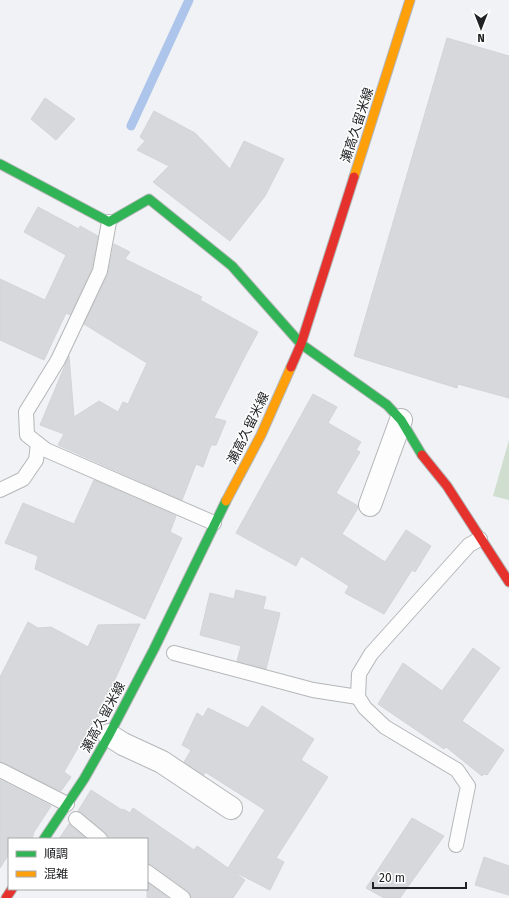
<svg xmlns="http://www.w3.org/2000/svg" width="509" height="898" font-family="'Fira Sans','Noto Sans JP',sans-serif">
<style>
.green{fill:#cfdece}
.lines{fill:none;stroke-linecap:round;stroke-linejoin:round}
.stream{stroke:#adc5ea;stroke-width:9}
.building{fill:#d7d8db;stroke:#d2d4d6}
.lane-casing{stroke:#b4b6b8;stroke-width:16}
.street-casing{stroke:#b4b6b8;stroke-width:24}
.fast-casing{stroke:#b4b6b8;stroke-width:11}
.slow-casing{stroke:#b4b6b8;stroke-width:11}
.jam-casing{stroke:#b4b6b8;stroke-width:11}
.lane{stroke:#fdfdfe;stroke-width:14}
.street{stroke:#fdfdfe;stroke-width:22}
.fast{stroke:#30b455;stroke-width:9}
.slow{stroke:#ff9f0a;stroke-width:9}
.jam{stroke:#e5322d;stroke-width:9}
.labels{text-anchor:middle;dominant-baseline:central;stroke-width:3;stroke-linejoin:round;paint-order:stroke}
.street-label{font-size:13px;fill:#212224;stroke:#fff}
</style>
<rect width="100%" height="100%" fill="#f0f2f5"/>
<path class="green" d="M509,440v60l-16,-4z"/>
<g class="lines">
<path class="stream" d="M131,126l58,-126"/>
</g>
<g class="building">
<path d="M447,38l62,18v342l-51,-14 -1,4 -103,-32z"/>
<path d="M45,98l30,21 -19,21 -25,-21z"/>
<path d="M154,111l41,22 35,36 14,-28 40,18 -19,37 -35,45 -77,-59 16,-16 -32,-16 8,-9 -5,-4z"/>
<path d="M38,207l41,22 1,-3 18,10 -6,32 -22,47 -4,-2 -22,47 -44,-20v-61l45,21 21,-45 -42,-23z"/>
<path d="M114,244l16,8 -5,7 77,38 -2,3 58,32 -14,26 -30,60 12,3 -10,24h-5l-8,22 -7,-3 -14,36 -124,-55 6,-11 -24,-9 29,-69 5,61 25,-16 19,11 5,-10 5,2 19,-41 -63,-39 24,-50z"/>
<path d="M313,394l24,13 -9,16 33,19 -5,8 4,2 -24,41 22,13v2l-16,26 43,28 21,-32 25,16 -16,26 -3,-2 -28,44 -39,-21 4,-7 -48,-30 -5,10 -60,-33z"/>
<path d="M94,480l82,36 -6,16 12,6 -37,81 -110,-50 3,-13 -33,-13 18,-40 51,21z"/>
<path d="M236,590l30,7 -3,12 17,4 -14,56 -29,-8 4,-15 -41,-11 10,-42 24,6z"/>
<path d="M28,622l10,6 13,-1 37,20 10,-22 42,-1 -43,95 -2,-1 -31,54 7,5 -10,14 -61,-29v-85z"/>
<path d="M473,648l27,20 -38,53 42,29 -17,25 -3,-1 -2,2 -36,-29 -2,2 -66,-45 25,-41 39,28z"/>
<path d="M262,706l52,33 -13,21 27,17 -52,81 8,4 -14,28 -39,-20 14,10 -12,18h-42l-3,-7 -36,-26 -5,-1v-25h-39l-3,-7 -27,-21 13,-21 31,20 1,-1 7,4 3,-5 61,42 3,-4 31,22 37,-58 -60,-38 -1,3 -20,-13 7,-12 -9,-5 15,-32 6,4 5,-9 40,20z"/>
<path d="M0,780l51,26 -17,26 -2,7 -12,-1 -1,1h-10v15l-9,14z"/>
<path d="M412,818l32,18 -44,62h-16l-18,-10z"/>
<path d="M69,824l2,2 16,13h-28z"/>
<path d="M484,857l25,9v29l-34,-10z"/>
<path d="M147,882l21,16h-21z"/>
</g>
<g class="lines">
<g class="lane-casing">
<g id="lane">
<path d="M109,222l-9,49 -42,89 -32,52 1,23 19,15 168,73"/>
<path d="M0,490l23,-11 13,-19 2,-16"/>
<path d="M174,653l139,37 45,7 1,-23 12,-20 98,-109 11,-6"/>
<path d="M358,697l7,11 20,19 72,43 11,16 -12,59"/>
<path d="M0,770l67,34"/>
<path d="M76,819l24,20"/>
<path d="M147,872l36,26"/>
</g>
</g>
<g class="street-casing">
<g id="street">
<path d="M370,505l31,-85"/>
<path d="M109,735l14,9 39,18 69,46"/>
</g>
</g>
<g class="fast-casing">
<g id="fast">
<path d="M0,164l109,58 40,-23 83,67 69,78 86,61 14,15 21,35"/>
<path d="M44,839l40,-60 25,-44 45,-86 72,-148"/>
</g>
</g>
<g class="slow-casing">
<g id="slow">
<path d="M354,177l56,-177"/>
<path d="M226,501l35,-66 30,-68"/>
</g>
</g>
<g class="jam-casing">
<g id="jam">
<path d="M291,367l10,-23 53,-167"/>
<path d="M422,455l25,31 62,96"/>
<path d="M6,898l6,-9"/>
</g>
</g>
<use href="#lane" class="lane"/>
<use href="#street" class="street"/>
<use href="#fast" class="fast"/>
<use href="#slow" class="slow"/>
<use href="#jam" class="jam"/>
</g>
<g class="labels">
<g class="street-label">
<text transform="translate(357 125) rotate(-72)">瀬高久留米線</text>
<text transform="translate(248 428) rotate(-64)">瀬高久留米線</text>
<text transform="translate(103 717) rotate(-62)">瀬高久留米線</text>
</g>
</g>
<rect x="8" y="838" width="140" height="52" fill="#ffffff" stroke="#a6a7a7"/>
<rect x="16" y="851" width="20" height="6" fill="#30b455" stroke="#a6a7a7"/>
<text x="44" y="858" font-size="12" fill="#212224">順調</text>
<rect x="16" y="871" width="20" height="6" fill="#ff9f0a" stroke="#a6a7a7"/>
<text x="44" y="878" font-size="12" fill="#212224">混雑</text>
<g transform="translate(481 28) rotate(180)" stroke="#ffffff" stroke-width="3" paint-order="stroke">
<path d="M0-3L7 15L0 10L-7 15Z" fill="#212224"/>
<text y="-6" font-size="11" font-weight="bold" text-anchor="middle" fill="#212224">N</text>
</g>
<path d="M373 882v6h93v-6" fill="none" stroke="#212224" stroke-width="2"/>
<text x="379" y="882" font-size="12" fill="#212224" stroke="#ffffff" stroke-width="3" paint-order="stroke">20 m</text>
</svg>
